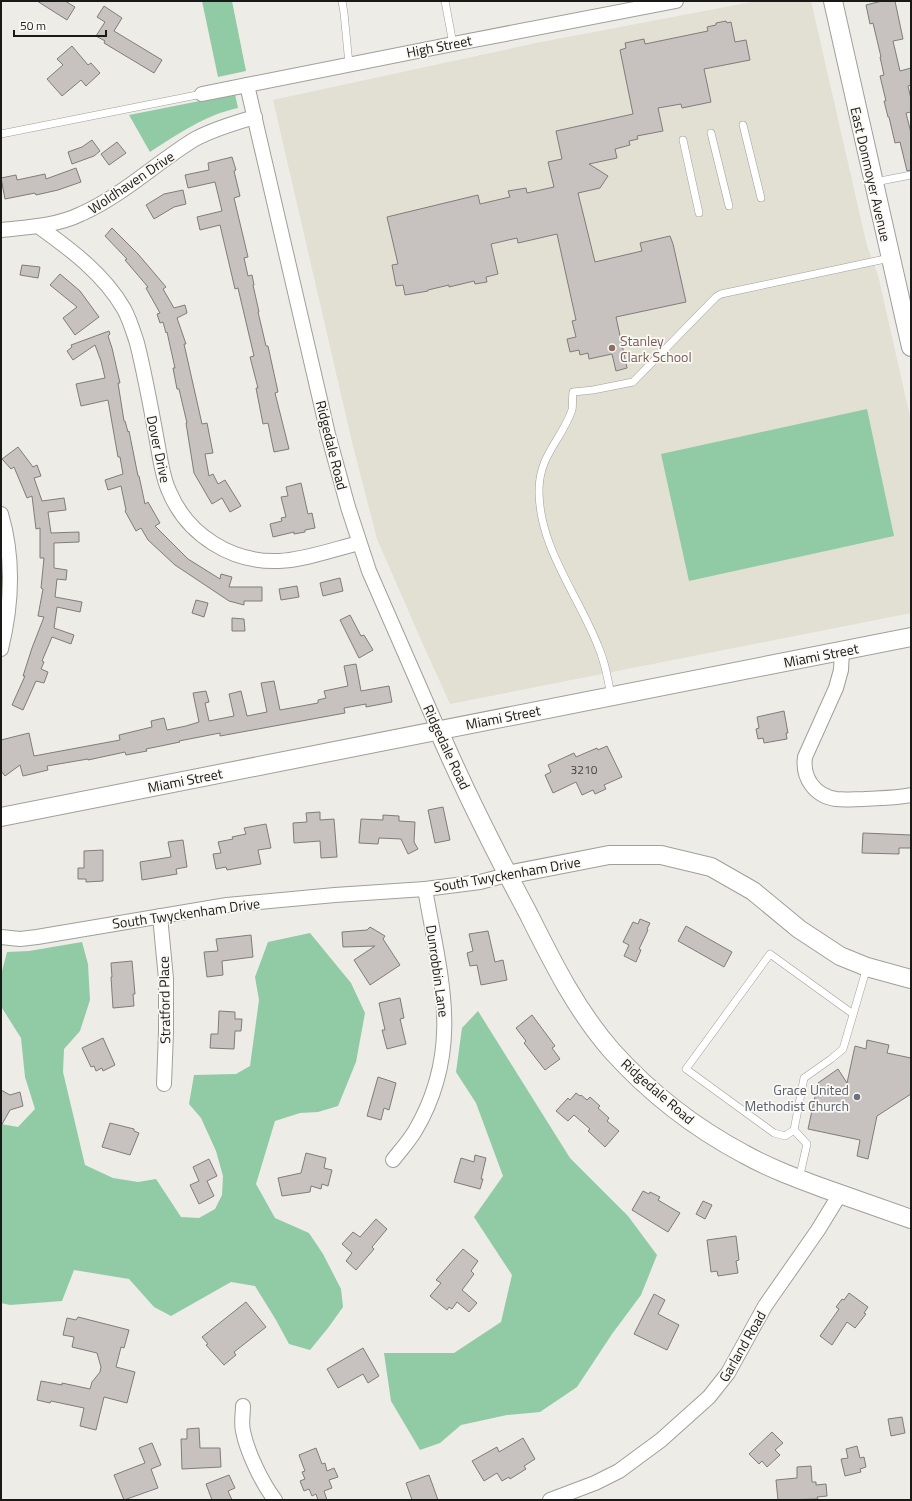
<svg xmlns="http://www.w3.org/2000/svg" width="912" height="1501" font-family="'Titillium Web',sans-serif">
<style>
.built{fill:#e2dfd3}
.green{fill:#90cba5}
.building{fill:#c7c2c0;stroke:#807c79}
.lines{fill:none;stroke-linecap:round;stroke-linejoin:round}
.service-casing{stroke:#a09f9a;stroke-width:8}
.minor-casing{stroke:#a09f9a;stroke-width:16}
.tertiary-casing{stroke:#a09f9a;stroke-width:20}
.service{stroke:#fff;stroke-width:7}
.minor{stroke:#fff;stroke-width:14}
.tertiary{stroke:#fff;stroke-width:18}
.education-dot{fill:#8d6e63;stroke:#fbf9f5;stroke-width:1.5}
.worship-dot{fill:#6b7280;stroke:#fbf9f5;stroke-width:1.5}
.labels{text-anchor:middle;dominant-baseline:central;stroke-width:3.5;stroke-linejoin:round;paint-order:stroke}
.number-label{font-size:12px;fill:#444341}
.street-label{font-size:14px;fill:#191917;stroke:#fbf9f5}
.education-label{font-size:14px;fill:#785e54;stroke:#fbf9f5;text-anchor:start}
.worship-label{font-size:14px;fill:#5b616d;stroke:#fbf9f5;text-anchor:end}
</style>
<rect width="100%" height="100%" fill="#edece7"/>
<path class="built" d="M757,1h54l56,245 11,29 33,146v192l-461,91 -29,-64 -44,-101 -25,-97 -79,-342 263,-57z"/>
<g class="green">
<path d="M202,1h30l14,70 -28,6z"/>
<path d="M235,94l3,14c-33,7 -60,26 -88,44l-21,-37z"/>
<path d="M867,409l27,127 -205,45 -28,-127z"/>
<path d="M310,933l41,50 14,30 -9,49 -18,44 -20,6 -18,1 -25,8 -19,63 19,34 34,15 14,21 18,35 2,18 -15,21 -18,22 -21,-6 -13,-24 -21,-34 -24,-4 -60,34 -17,-9 -25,-28 -55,-9 -12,31 -52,4 -9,-2v-179l17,3 17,-18 -10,-32 -4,-39 -19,-30 -1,-4v-29l6,-23 22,-1 53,-9 6,22 2,36 -10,31 -16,18 -1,23 22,93 28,13 25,4 18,-3 25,38 18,1 16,-9 7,-14 1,-19 -7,-25 -15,-33 -12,-14 5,-29 42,-1 14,-8 9,-66 -4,-23 13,-35z"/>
<path d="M478,1011l92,147 58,58 29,39 -16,40 -29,39 -35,53 -37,25 -33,3 -46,10 -21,18 -20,7 -29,-49 -7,-48h70l47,-31 11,-47 -38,-58 29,-41 -27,-73 -20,-31 6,-44z"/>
</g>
<g class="building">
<path d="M37,1h28l10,6 -8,13z"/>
<path d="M882,1h13l8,38 -10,2 7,30 11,-3v17l-3,1 3,13v13l-5,1 5,20v37l-4,1 -7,-29 -5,1 -6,-26h-1l-4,-16h2l-6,-25 4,-1 -4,-18h1l-8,-34 -3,1 -4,-19z"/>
<path d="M104,6l18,12 -8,13 48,29 -8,13 -50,-30 1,-2 -9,-5 9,-14 -8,-5z"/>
<path d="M726,21l1,2 4,-1 4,20 11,-2 4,20 -46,9 7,33 -29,6 -1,-4 -23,4 5,23 -26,5 1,3 -9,2 1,4 -15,4 2,9 -28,6 19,12 -8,12 -22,5 17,69 47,-11 -2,-8 30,-7 3,8 13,58 -70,15 11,51 -11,3 -4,-17 -23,5 -1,-6 -8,2 -1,-5 -9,2 -3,-13 9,-2 -4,-16 4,-1 -19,-86 -39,9 -1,-5 -26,6 7,30 -12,3 1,5 -12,2 -1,-3 -25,6v-2l-21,5v1l-23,4 -2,-10 -7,1 -4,-21 6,-1 -11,-47 91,-22 2,9 30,-7 -2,-6 18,-3 1,5 27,-6 -6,-25 14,-3 -6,-28 77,-17 -13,-64 6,-2 -1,-5 19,-4 1,5 63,-13 -1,-4 9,-2v-2z"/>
<path d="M72,46l16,19 3,-2 9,10 -14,13 -5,-6 -19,16 -15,-17 16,-14 -6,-6z"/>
<path d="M92,140l8,11 -6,5 -22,8 -4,-12 14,-5z"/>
<path d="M117,142l9,11 -17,12 -8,-11z"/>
<path d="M232,157l4,13 -2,1 6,25 -6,2 14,59 -4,1 4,18 4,-1 2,10h-1l6,27h-1l8,34h2l10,46 -3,1 14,56 -15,3 -6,-29 -5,1 -7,-36h2l-8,-31 4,-1 -16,-68 -3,1 -15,-64 -20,5 -3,-13 25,-6 -7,-29 -27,6 -3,-13 24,-5 -1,-7z"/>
<path d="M76,168l5,14 -23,8 -22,5 -1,-2 -30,6 -4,-21 15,-3 1,5 28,-6 1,5z"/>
<path d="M183,190l3,14 -12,3 -20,12 -8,-14 18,-11z"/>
<path d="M112,228l26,26 28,33 -3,2 11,19 11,-3 2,8 -10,5 9,26h-2l18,80 5,-1 6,30 -8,1 4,22 4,-2 5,10 7,-4 16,26 -11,6 -8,-14 -10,6 -18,-31 -8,-50h1l-8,-34h-2l-4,-21h2l-8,-36 -1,1 -3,-11 -3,1 -3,-9 3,-1 -14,-25 2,-1 -23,-27 2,-1 -22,-23z"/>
<path d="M22,265l18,2 -2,11 -18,-3z"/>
<path d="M60,274l20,17 19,26 -24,18 -12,-17 14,-11 -27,-22z"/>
<path d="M109,331l1,3 -2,2 4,12 8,35h-2l6,38h1l3,11 1,-1 9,45h1l6,28 3,-2 12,21 -5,3 33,33 32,20 1,-5 11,3 -3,10h33v14h-18v4l-15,-4 -54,-36 -27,-25 -7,-12 -5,3 -11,-20 1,-1 -5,-24 -13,4 -3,-10 18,-6 -3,-17h-2l-10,-57 -27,6 -5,-22 29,-6 -4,-17 -6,-16 -22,15 -6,-9 5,-4 -1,-2z"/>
<path d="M18,447l15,20 4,-2 4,11 -7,2 8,23 22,-3 2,12 -18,2 3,21 28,-1v10l-25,1v25l13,2 -1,10 -9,-1 -2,18 27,5 -2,10 -23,-5 -3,21 20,7 -3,9 -19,-7 -10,24 2,1 -3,7 7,3 -4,11 -8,-2 -13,29 -11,-5 13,-29h-2l9,-28 12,-31 -6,-1 5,-27 -2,-1 3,-30h-4v-30l-4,1 -4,-33 -5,2 -13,-31 -3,2 -9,-10z"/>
<path d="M301,483l7,31 4,-1 3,15 -10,2v2l-11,2v-2l-21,5 -3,-13 12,-3 -1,-3 5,-1 -5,-20 7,-1 -2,-9z"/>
<path d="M340,578l3,13 -20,5 -3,-13z"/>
<path d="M297,586l2,11 -18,3 -2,-11z"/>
<path d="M196,600l12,3 -4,14 -12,-4z"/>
<path d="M350,615l11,21 3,-1 9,15 -14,8 -19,-38z"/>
<path d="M232,618l12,1 1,12h-13z"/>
<path d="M356,664l5,27 28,-5 3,16 -26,5v-3l-22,4 1,5 -125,23v-3l-41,8 1,1 -34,7 1,2 -21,4 -1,-3 -37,8v-1l-41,7 1,4 -25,6 -3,-11 -15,11 -4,-5v-31l28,-7 5,23 86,-16 -1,-5 33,-8 -1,-6 13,-3 3,12 19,-4 13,-4 -6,-29 13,-2 3,11 -4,1 4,18 25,-5 -5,-22 12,-3 6,25 20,-4 -6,-29 13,-2 6,29 38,-7v-3l8,-2 -2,-7 24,-5 -4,-20z"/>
<path d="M784,711l4,22h-2l1,6 -23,4 -1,-5 -5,1 -2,-10 3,-1 -2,-11z"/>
<path d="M607,746l15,31 -18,8 2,4 -11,5 -2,-4 -11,5 -6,-13 -23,11 -8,-18 6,-3 -3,-7 26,-12 2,4 21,-9 1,2z"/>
<path d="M443,807l7,33 -15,3 -7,-33z"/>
<path d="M320,812v8l14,-1 3,38 -16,1 -1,-17 -26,2 -1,-20 14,-1 -1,-9z"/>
<path d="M383,815l16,1v5l16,1 -1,20 4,7 -10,5 -7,-15 -22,-1 -1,6 -19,-1 2,-24 22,1z"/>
<path d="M266,824l5,24 -13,2 3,14 -34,6 -1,-3 -10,2 -3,-15 8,-1 -3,-11 15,-3 -1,-2 14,-3 -2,-6z"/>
<path d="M863,833l48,2v13h-12v6l-37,-1z"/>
<path d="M183,840l4,27 -11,2 1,5 -35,6 -2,-18 31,-5 -3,-15z"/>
<path d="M103,850v31l-17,1v-3h-8v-11h6v-17z"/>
<path d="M640,919l10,4 -3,6 1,1 -9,19 2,1 -5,12 -12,-6 5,-11 -6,-3 10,-20 5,2z"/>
<path d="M686,926l46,26 -8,15 -46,-26z"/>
<path d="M370,927l15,9 -2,3 17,26 -30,20 -16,-25 21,-14 -32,1 -1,-15 25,-2z"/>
<path d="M488,931l7,31 8,-2 4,20 -26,5 -4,-20 -7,1 -3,-13 6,-2 -4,-17z"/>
<path d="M251,935l2,22 -31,4 1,14 -16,2 -3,-25 14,-1 -2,-12z"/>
<path d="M132,961l3,33h-2l1,12 -21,2 -2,-31h1l-1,-14z"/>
<path d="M400,998l4,20 -4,1 6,25 -19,5 -5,-19h3l-6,-27z"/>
<path d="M219,1011l16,1v7h7l-1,12h-6l-1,18 -24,-1 1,-14h7z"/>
<path d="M532,1015l23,31 -3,2 8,11 -15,11 -21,-27 2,-2 -10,-13z"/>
<path d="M103,1038l12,27 -12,6 -1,-3 -6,3 -2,-5 -3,1 -9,-19z"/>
<path d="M867,1040l22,5 -2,8 24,5v36l-34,22 -9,43 -11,-3 3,-16 -52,-11 10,-46 20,-14 9,14 8,-37 11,3z"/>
<path d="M378,1077l18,6 -7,27 -5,-2 -3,12 -14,-4z"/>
<path d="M1,1090l9,5 10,-3 3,14 -13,4 -9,16z"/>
<path d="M576,1093l4,3 1,-1 6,5 3,-3 10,9 -2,2 11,10 -2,3 12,10 -14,16 -17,-16 2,-2 -16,-14 -6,6 -12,-10 12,-13 2,2z"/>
<path d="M110,1123l24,6v2l5,2 -9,22 -28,-8z"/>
<path d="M306,1153l20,5 -2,10 8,2 -4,16 -6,-2 -1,5 -10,-3 -1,6 -28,4 -4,-18 23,-5z"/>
<path d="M475,1155l11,3 -5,21h2l-3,10 -26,-7 7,-24 13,4z"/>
<path d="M209,1159l8,17 -10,5 7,15 -15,8 -9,-19 9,-4 -6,-14z"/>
<path d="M643,1191l6,3 1,-2 10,5 -2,3 22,13 -12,19 -36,-22z"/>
<path d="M703,1201l9,4 -7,14 -9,-5z"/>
<path d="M376,1219l11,10 -15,18 2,2 -18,21 -10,-9 6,-8 -10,-9 11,-12 7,5z"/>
<path d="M736,1236l3,24 -3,1 2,12 -20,3 -1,-5 -6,1 -4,-32z"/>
<path d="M463,1249l15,12 -7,10 3,3 -12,16 15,13 -8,9 -12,-10 -5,7 -3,-2 -2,3 -17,-14 11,-13 -5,-3z"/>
<path d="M849,1293l19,14 -4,6 2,1 -11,14 -8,-6 -15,23 -12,-9 19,-27 -3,-2 6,-8 2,1z"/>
<path d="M654,1294l11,6 -7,14 21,11 -12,25 -33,-16z"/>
<path d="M246,1302l20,25 -32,25 2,3 -12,10 -18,-20 2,-1 -6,-7z"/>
<path d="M78,1317l51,13 -5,18 -3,-1 -5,20 19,5 -8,31 -23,-6 -8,33 -16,-4 4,-18 -33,-7 -1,2 -13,-3 4,-19 21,4v-2l28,6 2,-7 8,-10 1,-5 -4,-14 -25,-6 2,-10 -11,-2 4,-17 9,2z"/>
<path d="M363,1348l16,28 -11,7 -5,-9 -25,14 -11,-19z"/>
<path d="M902,1417l3,16 -14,3 -3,-17z"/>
<path d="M199,1428l1,20h20l1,19 -39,2 -1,-30h6v-10z"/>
<path d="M772,1432l11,11 -8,7 5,5 -13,12 -5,-6 -3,3 -10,-10z"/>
<path d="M523,1438l12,21 -11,7 2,3 -16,10 -1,-2 -7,4 -5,-8 -13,8 -12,-20 25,-14 2,5z"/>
<path d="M152,1443l9,22 -10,4 7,19 -34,12 -10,-25 31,-12 -6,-15z"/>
<path d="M857,1446l3,12 4,-1 2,10 -6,2 1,3 -16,4 -4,-17 7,-1 -2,-9z"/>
<path d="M316,1448l6,16 3,-1 2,8 7,-3 4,9 -9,3 3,8 -8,3 3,9h-9l-2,-6 -4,2 -3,-7 -5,2 -4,-10 5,-2 -3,-7 3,-1 -6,-16z"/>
<path d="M811,1466l1,16h4v3l10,-1 1,12 -10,1 1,2 -40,1 -2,-20 21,-2v-11z"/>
<path d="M229,1475l6,13 -7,3 4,9h-20l-6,-16z"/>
<path d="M429,1475l9,25h-26l-6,-17z"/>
</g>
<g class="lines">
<g class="service-casing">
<g id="service">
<path d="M342,1l2,12 5,51"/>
<path d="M445,1l8,43"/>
<path d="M743,125l18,73"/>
<path d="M711,133l18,73"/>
<path d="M1,134l201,-40"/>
<path d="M683,140l16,73"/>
<path d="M875,182l36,-7"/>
<path d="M611,696c-3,-17 -6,-34 -13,-50 -20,-51 -59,-99 -59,-155 0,-36 22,-50 33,-81 1,-5 0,-12 1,-18l20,-2 40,-8 83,-85 5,-3 169,-36"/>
<path d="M794,1130l-9,6 -11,-3 -88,-64 84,-115 83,60"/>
<path d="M799,1179l8,-35 -13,-14 10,-52 27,-19 12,-10 24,-82"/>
</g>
</g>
<g class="minor-casing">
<g id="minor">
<path d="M247,85l81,349 20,73 21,64 69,158"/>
<path d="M202,94l251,-50 223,-43"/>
<path d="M38,226c32,23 66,48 86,83 6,11 9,22 13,34 8,32 14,65 20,98 3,16 5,35 12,50 18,44 63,72 110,70 25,-1 56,-12 80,-18"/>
<path d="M1,230c27,-3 55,-4 80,-16 41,-18 76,-52 114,-75 19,-10 39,-16 60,-22"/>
<path d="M1,514c13,44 11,90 0,135"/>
<path d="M842,650l-1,20 -5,18 -31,69c-3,21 10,39 31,42 9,1 19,0 28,0 16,-1 32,-1 47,-4"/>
<path d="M160,916l6,63v53l-2,52"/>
<path d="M1,937l19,2 17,-2 190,-32 108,-10 90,-6 55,-7 27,-7"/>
<path d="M393,1160c7,-9 16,-19 22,-29 49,-83 25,-155 10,-242"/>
<path d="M243,1406c0,8 -2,17 0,25 4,21 19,52 32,69"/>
<path d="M550,1500l45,-17 24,-12 42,-31 48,-43 19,-24 37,-67 53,-76 22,-36"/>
</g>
</g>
<g class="tertiary-casing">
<g id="tertiary">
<path d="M833,1l78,346"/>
<path d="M438,729c27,63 58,124 90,184 24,48 48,97 84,138 37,41 83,77 132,103 25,14 52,24 79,34 29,10 59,21 88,31"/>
<path d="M1,817l910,-180"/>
<path d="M507,875l102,-20h52l50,12 42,24 46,38 41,27 27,11 44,12"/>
</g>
</g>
<use href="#service" class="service"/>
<use href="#minor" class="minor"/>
<use href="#tertiary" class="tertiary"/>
</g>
<circle class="education-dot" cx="612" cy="348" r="4"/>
<circle class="worship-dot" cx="857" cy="1097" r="4"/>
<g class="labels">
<g class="number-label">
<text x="584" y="769">3210</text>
</g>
<g class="street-label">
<text transform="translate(439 46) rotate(-11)">High Street</text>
<text transform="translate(871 174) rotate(77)">East Donmoyer Avenue</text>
<text transform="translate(131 182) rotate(-34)">Woldhaven Drive</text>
<text transform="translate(332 445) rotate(76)">Ridgedale Road</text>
<text transform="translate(159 449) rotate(78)">Dover Drive</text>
<text transform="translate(821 655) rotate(-11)">Miami Street</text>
<text transform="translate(503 717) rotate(-11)">Miami Street</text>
<text transform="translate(447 747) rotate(65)">Ridgedale Road</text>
<text transform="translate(185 780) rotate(-11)">Miami Street</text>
<text transform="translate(507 874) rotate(-10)">South Twyckenham Drive</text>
<text transform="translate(186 913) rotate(-8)">South Twyckenham Drive</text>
<text transform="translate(438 971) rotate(82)">Dunrobbin Lane</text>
<text transform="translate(164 1000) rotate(-91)">Stratford Place</text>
<text transform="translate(658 1091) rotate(41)">Ridgedale Road</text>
<text transform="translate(742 1346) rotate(-60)">Garland Road</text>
</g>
<g class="education-label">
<text x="620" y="340">Stanley<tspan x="620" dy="16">Clark School</tspan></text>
</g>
<g class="worship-label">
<text x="849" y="1089">Grace United<tspan x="849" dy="16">Methodist Church</tspan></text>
</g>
</g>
<rect width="912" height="1501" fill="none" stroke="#191917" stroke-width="4"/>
<path d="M14 30v6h92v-6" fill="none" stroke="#191917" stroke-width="2"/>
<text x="20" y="30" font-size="12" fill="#191917" stroke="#fbf9f5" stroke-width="3" paint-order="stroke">50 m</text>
</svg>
